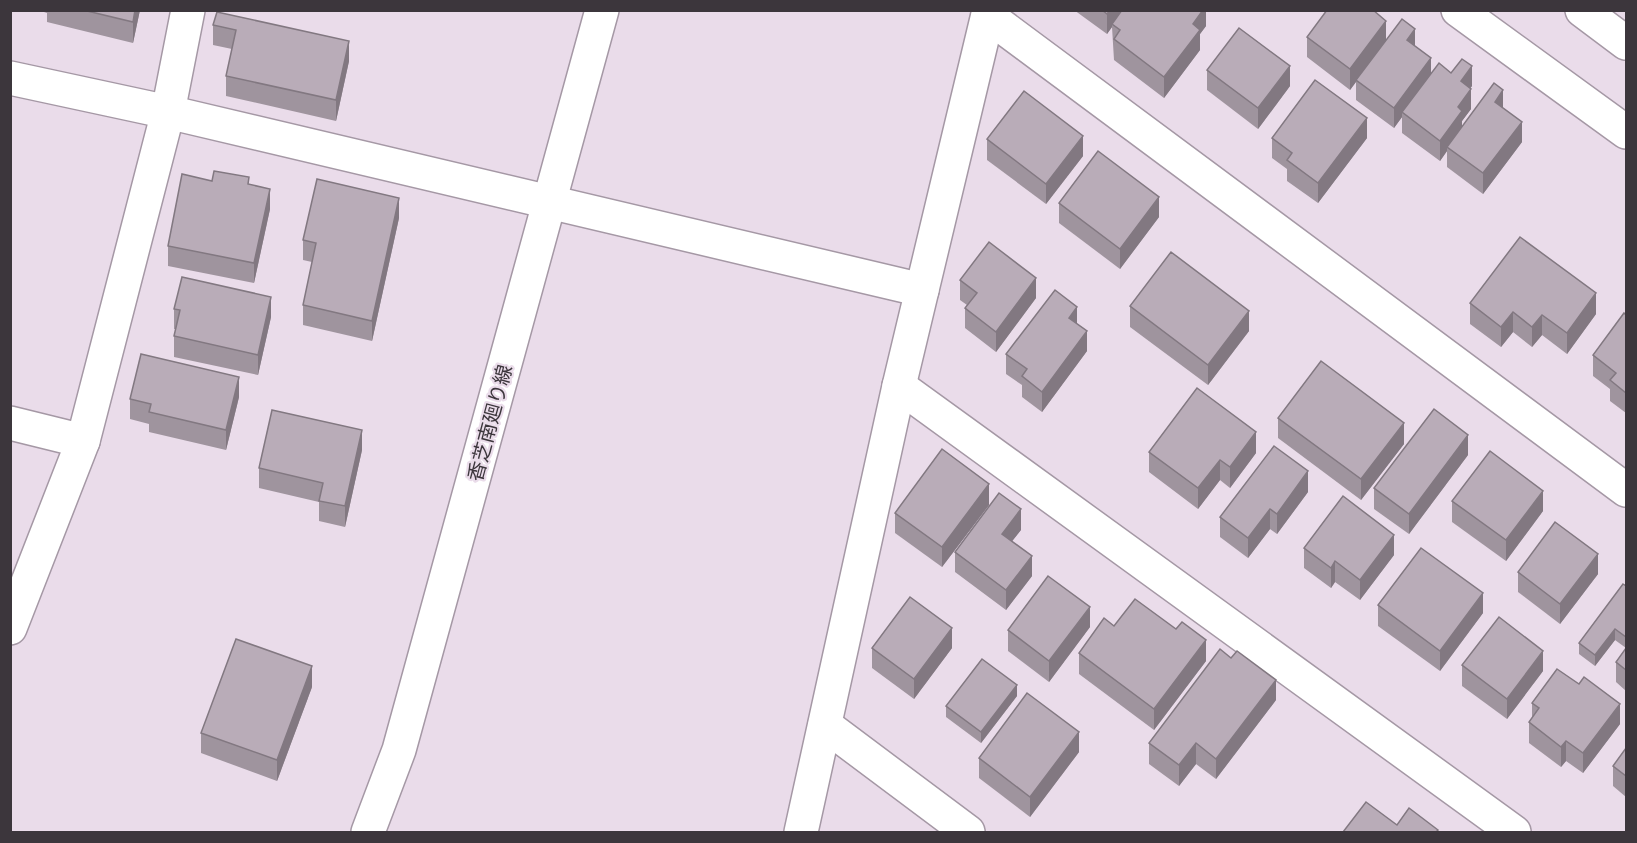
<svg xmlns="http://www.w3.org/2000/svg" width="1637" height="843" font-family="Cabin,'Noto Sans JP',sans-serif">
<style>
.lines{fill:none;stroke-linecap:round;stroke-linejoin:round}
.minor-casing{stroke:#a598a5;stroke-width:36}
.major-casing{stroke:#a598a5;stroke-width:36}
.minor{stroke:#fff;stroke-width:33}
.major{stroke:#fff;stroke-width:33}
.wall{fill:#9f949e}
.shaded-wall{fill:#827881}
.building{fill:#b9acb8;stroke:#827881;stroke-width:1.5}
.labels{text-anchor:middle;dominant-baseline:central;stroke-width:4.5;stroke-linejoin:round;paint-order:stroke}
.street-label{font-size:20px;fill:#3c363c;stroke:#eadcea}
</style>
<rect width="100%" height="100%" fill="#eadcea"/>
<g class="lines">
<g class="minor-casing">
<g id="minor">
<path d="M1458,10l168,122"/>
<path d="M988,16l638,474"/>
<path d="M10,78l158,34 754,178"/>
<path d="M899,386l615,446"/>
<path d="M10,423l73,18"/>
<path d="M10,628l73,-187 85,-329 20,-102"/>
<path d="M825,725l143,107"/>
<path d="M368,832l31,-82 203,-740"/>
<path d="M801,832l98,-446 90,-376"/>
</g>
</g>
<g class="major-casing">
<path id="major" d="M1582,10l44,33"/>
</g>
<use href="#minor" class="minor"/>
<use href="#major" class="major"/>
</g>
<g class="wall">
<path d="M38,10h102l-7,33 -86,-21v-9z"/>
<path d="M1074,10h132v16l-6,8v16l-36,48 -50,-38 -2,-33 -5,7z"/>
<path d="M217,12l132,49 -13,60 -110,-25v-20l6,-27 -19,-4v-20z"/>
<path d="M1307,37l79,3 29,6 16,28 20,-1 21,13 -2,2 1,21 -9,12v5l41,-18 19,34 -39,52 -36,-27v-16l-7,10 -38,-28v-16l-8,11 -38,-28v-18l-6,8 -43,-33z"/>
<path d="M1207,70l83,16 -32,43 -51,-39z"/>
<path d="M1272,138h95l-49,65 -31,-22v-12l-15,-11z"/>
<path d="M987,139l96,17 -37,48 -59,-44z"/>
<path d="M212,181l37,3 21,25 -16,74 -86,-17v-20z"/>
<path d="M1059,203l100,14 -39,52 -61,-46z"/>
<path d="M399,218l-27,123 -69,-16v-20l9,-43 -9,-2v-20z"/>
<path d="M960,280l76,18 -40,54 -31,-24v-20l2,-3 -7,-5z"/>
<path d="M1470,303l126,11 -29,40 -25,-19 -10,12 -19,-15 -12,15 -31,-23z"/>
<path d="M1130,306l119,25 -41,54 -78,-58z"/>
<path d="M174,309l97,8 -13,58 -84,-18v-21l2,-7h-2z"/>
<path d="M1626,315v98l-16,-12v-12l-17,-13v-21z"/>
<path d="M1077,324l10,27 -45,61 -20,-15v-12l-16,-11v-20z"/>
<path d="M239,397l-13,53 -77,-18v-8l-19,-5v-20z"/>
<path d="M1278,418l126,26 -43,56 -83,-62z"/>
<path d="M362,450l-17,77 -26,-6v-19l-60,-14v-20z"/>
<path d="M1149,452l107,1 -26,35 -10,-8 -22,29 -49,-37z"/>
<path d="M1468,455l-59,79 -35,-25v-21z"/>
<path d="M1308,492l-31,42 -7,-5 -22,29 -28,-21v-20z"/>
<path d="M1452,501l91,10 -37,50 -54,-39z"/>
<path d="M989,505l-47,62 -47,-34v-20z"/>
<path d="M1021,530l-9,11 20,35 -26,34 -51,-38v-20z"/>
<path d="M1304,548l90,7 -34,45 -25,-18 -4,6 -27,-20z"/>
<path d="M1518,572l80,2 -38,50 -42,-32z"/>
<path d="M1626,586v105l-10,-9v-20l10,-14 -11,-8 -20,26 -16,-12v-11z"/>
<path d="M1378,605l105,8 -43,58 -62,-45z"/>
<path d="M1114,626l92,35 -52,69 -75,-56v-21z"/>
<path d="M1090,627l-41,55 -41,-31v-21z"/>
<path d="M872,648h80l-38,51 -42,-31z"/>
<path d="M1462,665l81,6 -36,48 -45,-33z"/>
<path d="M312,687l-35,94 -76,-28v-20z"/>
<path d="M1017,696l-36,47 -35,-26v-11z"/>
<path d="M1276,700l-60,79 -20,-15 -17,22 -30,-22v-21z"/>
<path d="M1532,703l88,21 -37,49 -17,-12 -5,6 -32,-24v-21l3,-3z"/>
<path d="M1626,748v49l-13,-11v-20z"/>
<path d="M1079,752l-49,65 -51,-39v-20z"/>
</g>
<g class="shaded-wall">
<path d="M135,10h5l-7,33v-21z"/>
<path d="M1110,10h15l-13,14v3l-5,7v-20z"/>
<path d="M1203,10h3v16l-6,8v16l-36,48v-21l29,-53z"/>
<path d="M1386,21v20l-36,49v-21z"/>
<path d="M1415,29v20l-8,-9z"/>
<path d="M349,41v20l-13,60v-21z"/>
<path d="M1431,58v20l-29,34v5l-8,11v-20z"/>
<path d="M1290,66v20l-32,43v-21z"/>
<path d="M1472,66v20l-11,15v-20z"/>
<path d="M1471,89v20l-9,12v10l-15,16v4l-7,10v-20l18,-34z"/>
<path d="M1503,90v20l-8,-8z"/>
<path d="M1367,118v20l-49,65v-20z"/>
<path d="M1522,122v20l-39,52v-21z"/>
<path d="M1083,136v20l-37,48v-20z"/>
<path d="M270,189v20l-16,74v-20z"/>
<path d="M1159,197v20l-39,52v-20z"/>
<path d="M399,198v20l-27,123v-20z"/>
<path d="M1036,278v20l-40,54v-20z"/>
<path d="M1596,293v21l-29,40v-21z"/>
<path d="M271,297v20l-13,58v-20z"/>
<path d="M1077,307v21l-8,-10z"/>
<path d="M1249,311v20l-41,54v-20z"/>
<path d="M1513,312v20l-12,15v-20z"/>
<path d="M1542,315v20l-10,12v-20z"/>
<path d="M1087,331v20l-45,61v-20z"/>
<path d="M239,377v20l-13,53v-20z"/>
<path d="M1404,423v21l-43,56v-21z"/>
<path d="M362,430v20l-17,77v-21z"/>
<path d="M1256,432v21l-26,35v-21z"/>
<path d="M1468,435v20l-59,79v-20z"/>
<path d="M1220,460v20l-22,29v-21z"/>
<path d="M1308,471v21l-31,42v-20z"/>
<path d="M989,484v21l-47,62v-20z"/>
<path d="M1543,491v20l-37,50v-21z"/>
<path d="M1021,509v21l-19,24v-20z"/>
<path d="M1270,509v20l-22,29v-20z"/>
<path d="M1394,535v20l-34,45v-20z"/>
<path d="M1598,554v20l-38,50v-20z"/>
<path d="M1032,556v20l-26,34v-20z"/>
<path d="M1335,561v21l-4,6v-20z"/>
<path d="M1483,593v20l-43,58v-20z"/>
<path d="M1090,607v20l-41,55v-21z"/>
<path d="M952,628v20l-38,51v-20z"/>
<path d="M1615,629v11l-20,26v-11z"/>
<path d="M1206,640v21l-52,69v-21z"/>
<path d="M1543,651v20l-36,48v-20z"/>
<path d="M312,666v21l-35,94v-21z"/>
<path d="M1276,680v20l-60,79v-20z"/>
<path d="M1017,685v11l-36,47v-11z"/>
<path d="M1620,704v20l-37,49v-20z"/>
<path d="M1079,732v20l-49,65v-20z"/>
<path d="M1566,741v20l-5,6v-20z"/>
<path d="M1196,743v21l-17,22v-21z"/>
</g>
<g class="building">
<path d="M83,10h52l-2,12z"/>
<path d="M1102,10h8l-3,4z"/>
<path d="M1122,10h81l-10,14 7,6 -36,47 -50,-38 6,-9 -8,-6z"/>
<path d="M1327,10h46l13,11 -36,48 -43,-32z"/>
<path d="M217,12l132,29 -13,59 -110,-24 10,-46 -23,-5z"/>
<path d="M1402,19l13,10 -8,11 24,18 -37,50 -38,-28z"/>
<path d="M1239,28l51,38 -32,42 -51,-38z"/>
<path d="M1462,59l10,7 -11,15 10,8 -13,18 4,4 -22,30 -38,-29 37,-49 12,10z"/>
<path d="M1315,80l52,38 -49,65 -31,-23 5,-7 -20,-15z"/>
<path d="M1494,83l9,7 -8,12 27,20 -39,51 -36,-26z"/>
<path d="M1024,91l59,45 -37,48 -59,-45z"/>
<path d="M1098,151l61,46 -39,52 -61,-46z"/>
<path d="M214,171l35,6 -1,7 22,5 -16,74 -86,-17 14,-72 30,7z"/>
<path d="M317,179l82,19 -27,123 -69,-16 13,-62 -13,-3z"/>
<path d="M1520,237l76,56 -29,40 -25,-18 -10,12 -19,-15 -12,15 -31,-24z"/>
<path d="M989,242l47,36 -40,54 -31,-24 12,-15 -17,-13z"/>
<path d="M1171,252l78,59 -41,54 -78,-59z"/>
<path d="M182,277l89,20 -13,58 -84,-19 6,-26 -6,-1z"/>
<path d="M1055,290l22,17 -8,11 18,13 -45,61 -20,-16 5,-7 -21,-15z"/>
<path d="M1624,313l2,2v78l-16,-13 6,-7 -23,-18z"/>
<path d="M141,354l98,23 -13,53 -77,-18 2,-8 -21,-5z"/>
<path d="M1321,361l83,62 -43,56 -83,-61z"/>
<path d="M1197,388l59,44 -26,35 -10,-7 -22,28 -49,-36z"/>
<path d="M1434,409l34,26 -59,79 -35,-26z"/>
<path d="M272,410l90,20 -17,76 -26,-5 4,-18 -64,-15z"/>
<path d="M1274,446l34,25 -31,43 -7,-5 -22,29 -28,-21z"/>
<path d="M942,449l47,35 -47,63 -47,-34z"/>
<path d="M1490,451l53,40 -37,49 -54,-39z"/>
<path d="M999,493l22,16 -19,25 30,22 -26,34 -51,-38z"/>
<path d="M1343,496l51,39 -34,45 -25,-19 -4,7 -27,-20z"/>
<path d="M1555,522l43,32 -38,50 -42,-32z"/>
<path d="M1421,548l62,45 -43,58 -62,-46z"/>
<path d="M1048,576l42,31 -41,54 -41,-31z"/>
<path d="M1623,584l3,2v51l-11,-8 -20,26 -16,-12z"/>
<path d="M910,597l42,31 -38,51 -42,-31z"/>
<path d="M1135,599l41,30 6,-7 24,18 -52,69 -75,-56 25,-35 10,8z"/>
<path d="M1499,617l44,34 -36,48 -45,-34z"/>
<path d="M236,639l76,27 -35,94 -76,-27z"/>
<path d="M1626,648v22l-10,-8z"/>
<path d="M1220,649l11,9 6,-7 39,29 -60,79 -20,-16 -17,22 -30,-22z"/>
<path d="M982,659l35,26 -36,47 -35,-26z"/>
<path d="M1557,669l22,15 5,-7 36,27 -37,49 -17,-12 -5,6 -32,-25 10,-14 -7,-5z"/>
<path d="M1027,693l52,39 -49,65 -51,-39z"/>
<path d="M1626,748v28l-13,-10z"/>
<path d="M1366,802l31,23 12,-17 29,22 -2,2h-93z"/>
</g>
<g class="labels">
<g class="street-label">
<text transform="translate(490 423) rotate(-75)">香芝南廻り線</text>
</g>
</g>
<rect width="1637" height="843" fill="none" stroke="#3c363c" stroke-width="24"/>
</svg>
